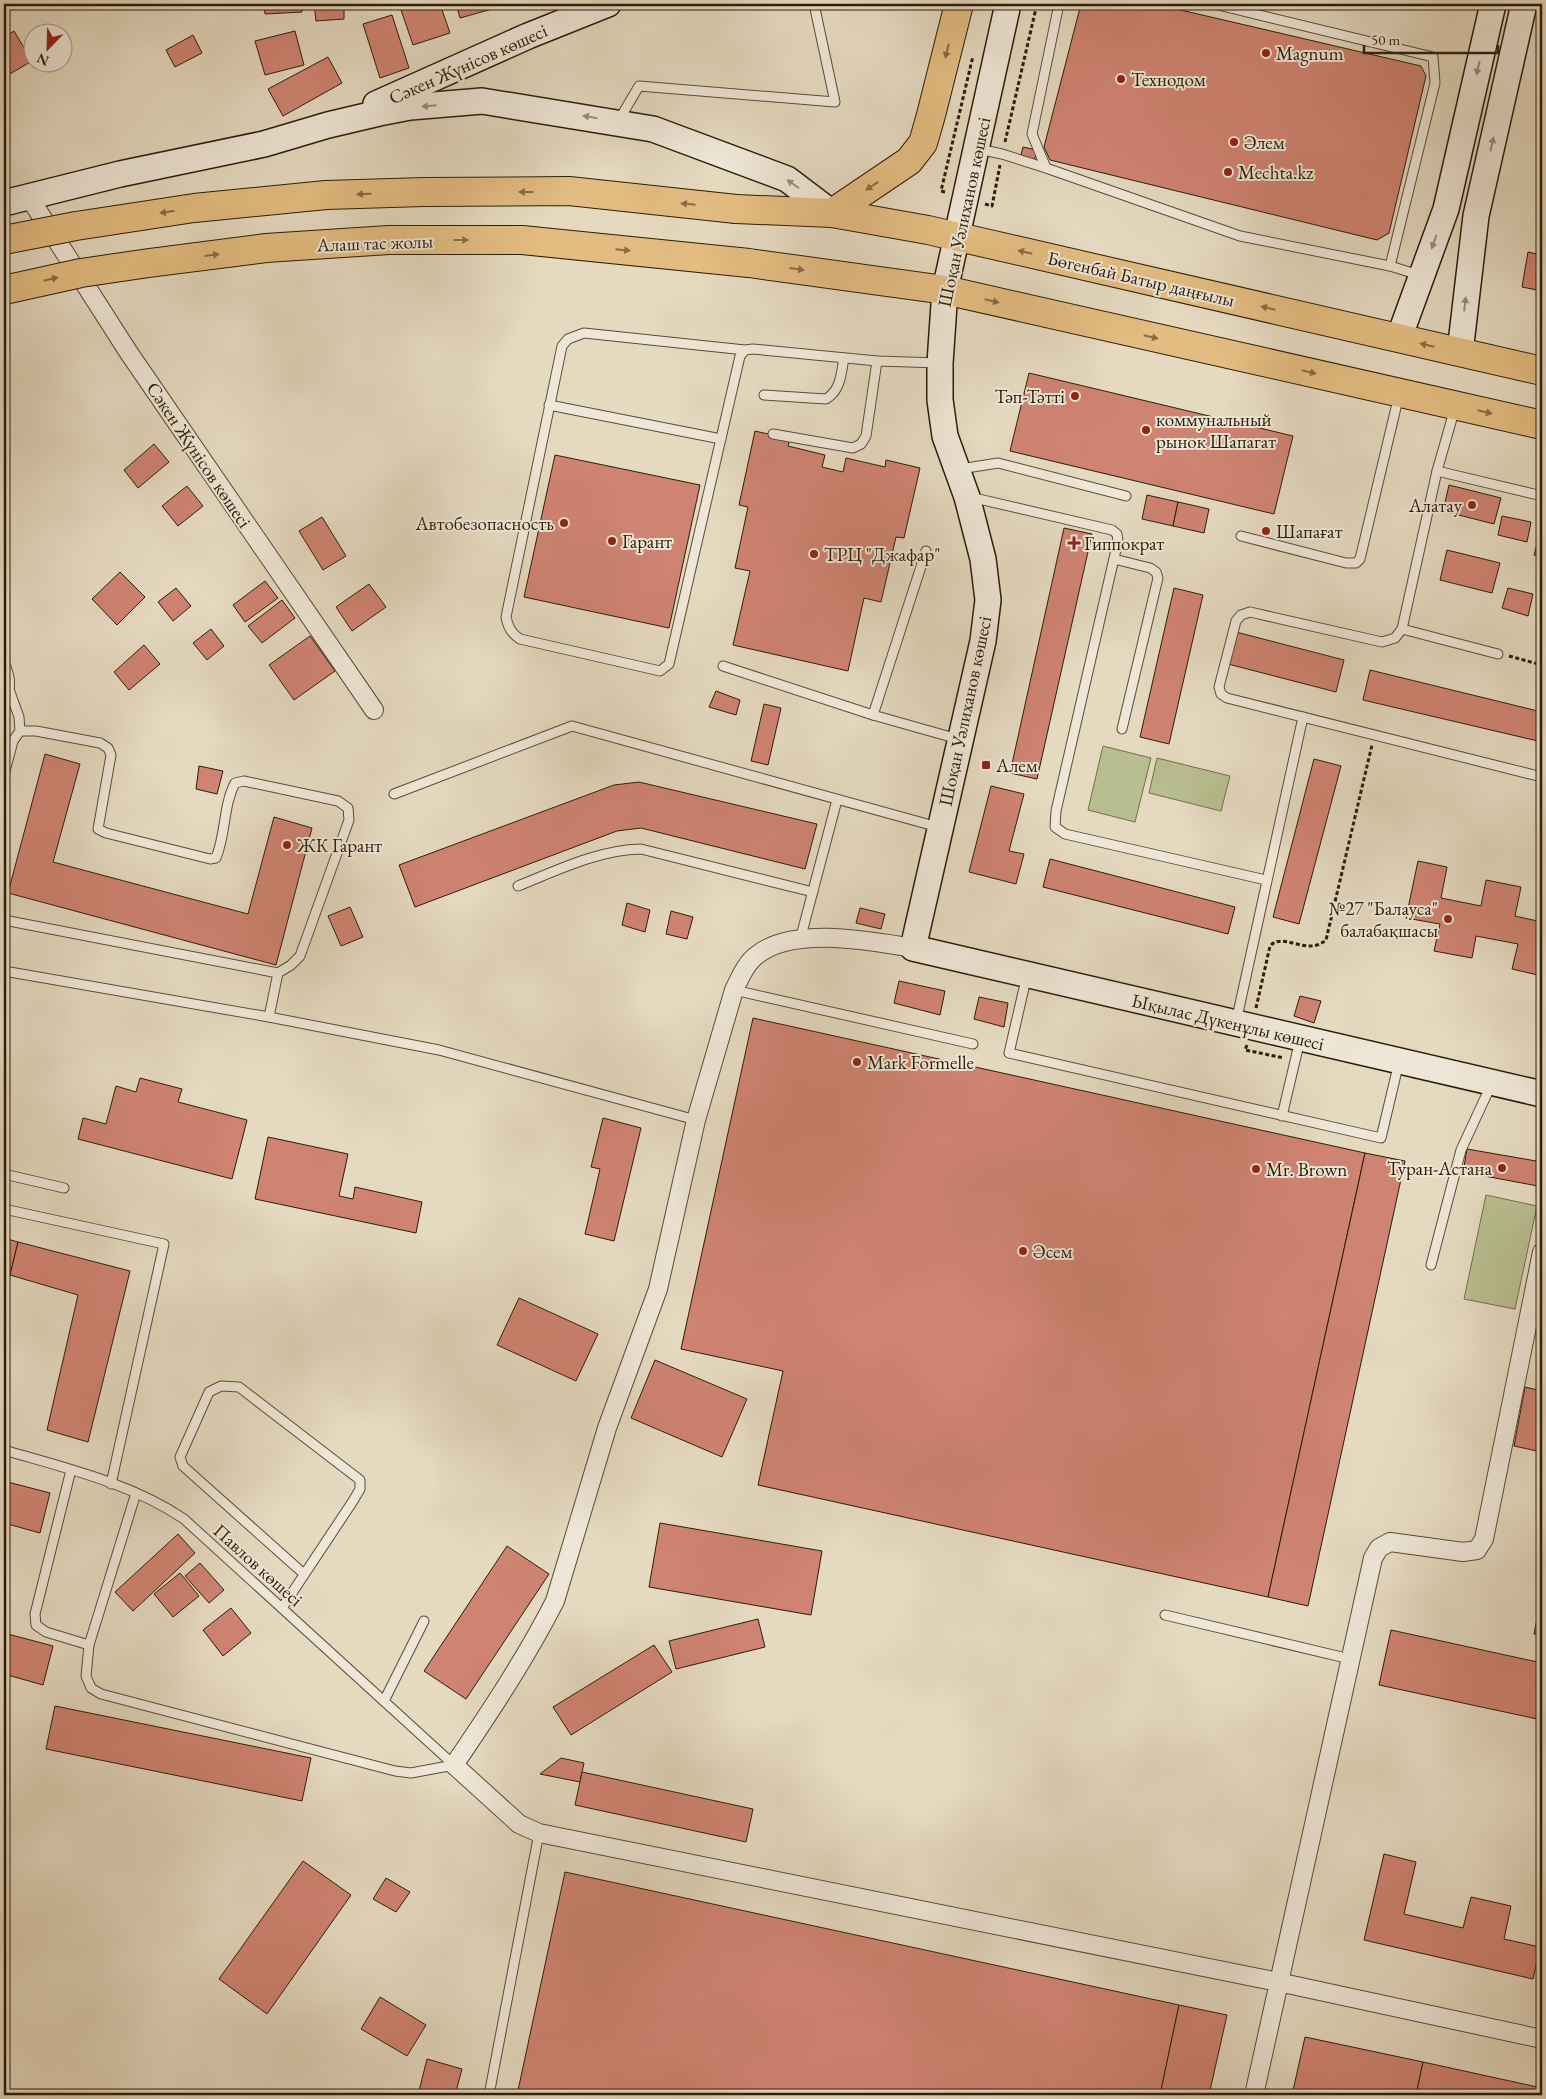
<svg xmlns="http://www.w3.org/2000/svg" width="1546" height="2099" font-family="'EB Garamond',serif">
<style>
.green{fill:#b8be90;stroke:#726e4c}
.building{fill:#cf8372;stroke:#2c1d08}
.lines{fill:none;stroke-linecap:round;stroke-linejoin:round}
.lane-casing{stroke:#5a4c36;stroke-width:11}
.street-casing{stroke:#5a4c36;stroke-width:20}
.secondary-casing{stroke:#2c1d08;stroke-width:28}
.primary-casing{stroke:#2c1d08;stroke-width:30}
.path{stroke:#2c1d08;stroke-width:3;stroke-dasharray:4 2.5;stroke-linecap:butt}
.lane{stroke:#eee6d6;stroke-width:9}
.street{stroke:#eee6d6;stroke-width:18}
.secondary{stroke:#eee6d6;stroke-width:25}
.primary{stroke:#e2bc80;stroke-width:28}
.primary-bridge-casing{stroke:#2c1d08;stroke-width:30;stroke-linecap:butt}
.primary-bridge{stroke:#e2bc80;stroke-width:28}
.oneway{fill:#876c44}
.oneway2{fill:#978c79}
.poi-dot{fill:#8f2418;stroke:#eee6d6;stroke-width:2}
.labels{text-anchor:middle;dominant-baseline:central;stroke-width:4;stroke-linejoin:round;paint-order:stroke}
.poi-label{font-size:19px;fill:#2c1d08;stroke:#eee6d6;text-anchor:start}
.street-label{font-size:19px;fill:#2c1d08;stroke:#eee6d6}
</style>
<rect width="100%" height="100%" fill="#e5d9c0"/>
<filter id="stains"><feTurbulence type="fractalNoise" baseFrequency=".004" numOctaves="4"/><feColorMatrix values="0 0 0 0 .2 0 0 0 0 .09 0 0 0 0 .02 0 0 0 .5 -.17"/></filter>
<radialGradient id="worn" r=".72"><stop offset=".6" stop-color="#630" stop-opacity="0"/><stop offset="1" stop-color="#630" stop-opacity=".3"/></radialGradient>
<g class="green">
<path d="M1103,746l48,12 -16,64 -47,-12z"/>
<path d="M1157,758l73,18 -9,35 -72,-18z"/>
<path d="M1486,1195l51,11 -22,103 -51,-10z"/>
</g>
<g class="building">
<path d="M264,4h37l1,8 -37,2z"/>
<path d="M314,4h30v15l-28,2z"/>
<path d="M399,4h41l10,29 -37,12z"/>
<path d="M456,4h35l1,5 -32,9z"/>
<path d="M1081,4h74l266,62 5,10 -37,157 -12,7 -327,-80 -6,-13z"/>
<path d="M392,15l17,53 -29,10 -17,-54z"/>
<path d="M14,31l18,30 -24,14 -4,-7v-31z"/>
<path d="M295,31l9,34 -39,10 -10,-34z"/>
<path d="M193,35l9,18 -27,14 -9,-17z"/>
<path d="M328,57l14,26 -59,33 -15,-27z"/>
<path d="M1542,102v25l-5,-1z"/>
<path d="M1023,147l14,3 -3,12 -14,-3z"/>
<path d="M1528,252l14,3v36l-20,-4z"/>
<path d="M1029,373l264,63 -19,78 -264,-63z"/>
<path d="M755,431l35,8 -2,7 37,9 -3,12 21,5 3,-14 39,9 1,-7 34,8 -16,70 -8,-1 -15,65 -17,-4 -16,73 -115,-26 17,-74 -15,-3 13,-61 -9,-2z"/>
<path d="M154,444l15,18 -31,26 -14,-18z"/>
<path d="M555,455l145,30 -31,143 -145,-31z"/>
<path d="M1449,485l52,13 -7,26 -51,-13z"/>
<path d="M187,486l16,20 -25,20 -16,-20z"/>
<path d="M1147,495l31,7 -5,24 -31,-7z"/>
<path d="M1178,502l31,7 -5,24 -31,-7z"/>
<path d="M1502,516l29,6 -4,20 -29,-7z"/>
<path d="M322,517l24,39 -23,14 -24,-39z"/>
<path d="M1542,526v31l-8,-2z"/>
<path d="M1064,528l28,6 -55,245 -27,-6z"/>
<path d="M1447,550l53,13 -8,30 -52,-13z"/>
<path d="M120,572l25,25 -28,28 -25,-26z"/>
<path d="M265,581l13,17 -33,24 -12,-17z"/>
<path d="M369,584l17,23 -34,24 -16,-24z"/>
<path d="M176,588l15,18 -18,15 -15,-19z"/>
<path d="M1174,588l29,7 -34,149 -29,-7z"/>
<path d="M1508,588l25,6 -5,22 -26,-8z"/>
<path d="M282,600l13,18 -33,25 -14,-17z"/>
<path d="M211,629l13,17 -17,14 -14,-17z"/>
<path d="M1236,632l108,28 -8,32 -108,-28z"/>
<path d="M310,636l25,35 -41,29 -25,-35z"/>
<path d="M144,645l16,19 -31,26 -15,-18z"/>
<path d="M1370,670l172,42v30l-179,-42z"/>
<path d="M716,691l24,9 -4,15 -27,-8z"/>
<path d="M764,704l17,4 -13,57 -17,-4z"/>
<path d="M45,754l35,10 -27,98 195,52 26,-97 38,11 -36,137 -268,-72z"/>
<path d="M1314,759l27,7 -42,158 -26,-7z"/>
<path d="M199,766l24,5 -6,23 -21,-5z"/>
<path d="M639,782l178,42 -12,45 -164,-41 -24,3 -202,76 -16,-42 215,-80z"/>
<path d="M991,786l33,8 -15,57 15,3 -8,30 -47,-12z"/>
<path d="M1050,859l185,48 -7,27 -185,-47z"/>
<path d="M1418,861l29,6 -6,31 40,8 5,-26 35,7 -6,29 27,6v54l-30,-7 6,-25 -42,-8 -4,22 -38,-7 6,-27 -34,-6z"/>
<path d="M627,903l23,7 -5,22 -23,-7z"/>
<path d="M350,907l13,30 -22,9 -13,-30z"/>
<path d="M860,908l25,6 -4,15 -25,-6z"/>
<path d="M671,911l22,6 -6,22 -21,-5z"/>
<path d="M899,981l46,10 -5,24 -46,-12z"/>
<path d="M1300,996l21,5 -7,22 -20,-7z"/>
<path d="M979,997l29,6 -4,24 -30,-8z"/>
<path d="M753,1018l612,135 -97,444 -510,-112 25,-114 -102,-22z"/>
<path d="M140,1078l42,11 -4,13 69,18 -15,59 -154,-40 5,-21 23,6 10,-38 20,6z"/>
<path d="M603,1118l38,10 -27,113 -29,-7 15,-65 -9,-2z"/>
<path d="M268,1137l80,17 -9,42 14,3 2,-12 67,15 -6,31 -161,-34z"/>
<path d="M1467,1149l75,13 -4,24 -75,-14z"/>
<path d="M1365,1153l40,8 -97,445 -40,-9z"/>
<path d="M4,1238l14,4 -8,33 -6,-2z"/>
<path d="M18,1242l112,29 -42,171 -41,-12 31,-135 -68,-20z"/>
<path d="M519,1298l79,36 -22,47 -79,-36z"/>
<path d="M655,1360l92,39 -25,58 -91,-39z"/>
<path d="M1525,1387l17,4v61l-28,-6z"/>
<path d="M4,1481l46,12 -10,40 -36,-10z"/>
<path d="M660,1523l162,28 -11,64 -162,-28z"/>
<path d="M178,1534l17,19 -62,58 -18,-19z"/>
<path d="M507,1546l42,28 -83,125 -42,-28z"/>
<path d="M200,1563l24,27 -15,13 -24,-27z"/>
<path d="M180,1573l19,23 -26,21 -19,-23z"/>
<path d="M1541,1599l1,1v35l-8,-1z"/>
<path d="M231,1608l20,25 -28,23 -20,-26z"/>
<path d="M758,1619l7,28 -89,22 -7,-28z"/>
<path d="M1391,1630l151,33v57l-163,-35z"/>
<path d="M4,1633l49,13 -10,39 -39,-11z"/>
<path d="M654,1645l18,27 -101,63 -18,-28z"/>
<path d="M55,1706l256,52 -9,43 -256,-52z"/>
<path d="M561,1758l23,5 -4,19 -40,-8z"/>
<path d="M582,1772l171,37 -7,33 -171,-37z"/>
<path d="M1384,1854l32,8 -12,52 59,14 8,-31 40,9 -7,33 36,8 -7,32 -169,-39z"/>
<path d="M303,1861l48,34 -84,119 -48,-35z"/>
<path d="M565,1872l614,133 -19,90h-643z"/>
<path d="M386,1878l24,14 -14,20 -23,-13z"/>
<path d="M380,1997l46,28 -19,31 -46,-27z"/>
<path d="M1179,2005l48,10 -18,80h-49z"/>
<path d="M1305,2037l118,25 -7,33h-124z"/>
<path d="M427,2059l35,10 -7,26h-37z"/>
<path d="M1423,2062l119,26v7h-126z"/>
</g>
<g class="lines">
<g class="lane-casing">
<g id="lane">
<path d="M1214,4l219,53 2,26 -45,183"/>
<path d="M619,120l20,-34 196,16 -21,-98"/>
<path d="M978,149l24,5 44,14 194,68 150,30 29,9"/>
<path d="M1046,168l-14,-34 27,-130"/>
<path d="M745,350l-161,-17 -16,6 -6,7 -56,271c2,10 5,16 14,22l140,32 9,-7 71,-308 5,-6 8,-1 124,12 63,2"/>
<path d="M764,395l62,4c15,-9 15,-25 18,-41"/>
<path d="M549,405l172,34"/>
<path d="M1455,408l-18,63 -35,158 -7,9 -13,4 -132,-30 -9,3 -5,6 -17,66 2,7 6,4 315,79"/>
<path d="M773,434l80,14 8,-4 5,-8 11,-75"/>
<path d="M960,469l38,-6 128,33"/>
<path d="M1437,471l105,25"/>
<path d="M970,497l142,33 5,4 1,7 -62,270 -1,16 10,7 201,46"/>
<path d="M1241,536l105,27h10l4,-4 39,-164"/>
<path d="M1114,559l36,9 6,4 2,6 -36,151"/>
<path d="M1402,629l96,25"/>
<path d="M4,662c7,16 8,26 0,42"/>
<path d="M723,666l150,49 85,24"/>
<path d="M873,715l53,-164"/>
<path d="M4,775l9,-34 7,-10 -1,-14 -9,-25"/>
<path d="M394,794l178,-68 366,101"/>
<path d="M518,886c40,-16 80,-36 123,-37l172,43"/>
<path d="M4,920l274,53 13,-8 9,-9 49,-136 -1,-12 -10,-7 -94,-20 -9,2c-12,23 -9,51 -19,75l-6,1 -104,-26 -8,-4 13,-74 -3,-7 -8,-5 -64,-12h-16"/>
<path d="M800,940l37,-140"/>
<path d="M4,971l265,46 170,33 257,70"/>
<path d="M1027,975l-18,78 372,85 18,-76"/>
<path d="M734,990l239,54"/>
<path d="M269,1017l9,-44"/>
<path d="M1236,1022l67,-305"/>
<path d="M1282,1116l18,-76"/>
<path d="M4,1174l60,14"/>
<path d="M4,1209l160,35 -53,240"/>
<path d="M1431,1265l30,-115 31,-67"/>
<path d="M4,1450c61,18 127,33 180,69l270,246"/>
<path d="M71,1470l-36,144 1,11 10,7 43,13"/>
<path d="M136,1493l-47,152 -3,31 5,12 10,6 294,77 16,2 43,-8"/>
<path d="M282,1608l71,-107 7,-12v-9l-121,-93 -18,-1 -12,6 -29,65 3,9 121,108"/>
<path d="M1165,1615l185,44"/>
<path d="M384,1701l40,-80"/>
<path d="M489,2095l50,-262"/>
</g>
</g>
<g class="street-casing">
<g id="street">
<path d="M29,197l100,156 245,357"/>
<path d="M913,948c-43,-7 -119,-22 -156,7 -11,8 -17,23 -23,35l-38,130 -38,169 -51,139 -52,173c-29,57 -65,111 -101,164l65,59 20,9 739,149 264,57"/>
<path d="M1254,2095l119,-537 6,-10 11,-6 73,10 14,-2 7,-11 58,-287"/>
</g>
</g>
<g class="secondary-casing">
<g id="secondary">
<path d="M1008,4l-63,286 -5,73v37l5,36 22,61 16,62 5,41 -5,41 -70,307 629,146"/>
<path d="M376,104l152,-68 80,-32"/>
<path d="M4,203l116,-29 144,-30 64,-19 51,-12 31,-6 72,-6 171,28 134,50 45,34"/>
<path d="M1399,338l47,-129 47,-205"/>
<path d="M1460,352l16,-136 48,-212"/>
</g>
</g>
<g class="primary-casing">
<g id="primary">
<path d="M736,209l96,4 96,17 614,141"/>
<path d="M832,213l77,-52 14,-18 8,-28 28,-111"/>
<path d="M749,263l196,27 597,135"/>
</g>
</g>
<g class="path">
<path d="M1005,142l32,-138"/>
<path d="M945,192l-4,-1 32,-135"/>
<path d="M985,204l7,2 8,-41"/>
<path d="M1509,656l33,9"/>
<path d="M1256,1008l14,-62c14,-15 36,11 56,-6l46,-195"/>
<path d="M1247,1045l-2,5 39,8"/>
</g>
<use href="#lane" class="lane"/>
<use href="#street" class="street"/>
<use href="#secondary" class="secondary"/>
<use href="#primary" class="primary"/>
<g class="primary-bridge-casing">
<g id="primary-bridge">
<path d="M4,240l72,-14 118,-18 132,-13 98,-3 145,-1 167,18"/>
<path d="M4,290l77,-17 68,-10 117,-15 123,-8h133l227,23"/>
</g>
</g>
<use href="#primary-bridge" class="primary-bridge"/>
</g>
<defs><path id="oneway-solid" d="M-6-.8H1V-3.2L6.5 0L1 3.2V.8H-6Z" transform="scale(1.25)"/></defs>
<g class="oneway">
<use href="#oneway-solid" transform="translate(947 51) rotate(104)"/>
<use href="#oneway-solid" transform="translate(872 186) rotate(147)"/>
<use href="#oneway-solid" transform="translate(526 192) rotate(180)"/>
<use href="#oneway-solid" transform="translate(364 194) rotate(178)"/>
<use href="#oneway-solid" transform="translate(688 204) rotate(-174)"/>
<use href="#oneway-solid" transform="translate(167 212) rotate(171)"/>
<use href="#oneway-solid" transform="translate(461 240)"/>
<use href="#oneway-solid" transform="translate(623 250) rotate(6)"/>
<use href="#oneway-solid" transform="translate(1025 252) rotate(-167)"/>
<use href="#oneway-solid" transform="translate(212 255) rotate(-7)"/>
<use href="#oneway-solid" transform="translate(797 269) rotate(8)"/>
<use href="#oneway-solid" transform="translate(51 279) rotate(-13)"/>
<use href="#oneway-solid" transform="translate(992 301) rotate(13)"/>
<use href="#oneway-solid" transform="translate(1268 308) rotate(-167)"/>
<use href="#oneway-solid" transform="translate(1151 337) rotate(13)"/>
<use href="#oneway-solid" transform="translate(1427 345) rotate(-167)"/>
<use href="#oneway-solid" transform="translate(1309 372) rotate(13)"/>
<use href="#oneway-solid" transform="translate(1485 412) rotate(13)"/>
</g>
<g class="oneway2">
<use href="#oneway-solid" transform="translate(1478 68) rotate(103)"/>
<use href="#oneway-solid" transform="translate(429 106) rotate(175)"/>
<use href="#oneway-solid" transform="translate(590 117) rotate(-170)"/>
<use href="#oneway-solid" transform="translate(1492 144) rotate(-77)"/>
<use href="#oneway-solid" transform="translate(793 184) rotate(-145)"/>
<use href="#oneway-solid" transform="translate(1434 242) rotate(110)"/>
<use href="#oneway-solid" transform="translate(1465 304) rotate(-83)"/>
</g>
<g class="poi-dot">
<circle cx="1266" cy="53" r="5"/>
<circle cx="1121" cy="79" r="5"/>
<circle cx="1234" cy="142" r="5"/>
<circle cx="1228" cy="172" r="5"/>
<circle cx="1075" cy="396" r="5"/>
<circle cx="1146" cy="430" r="5"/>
<circle cx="1472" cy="505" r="5"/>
<circle cx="564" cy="523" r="5"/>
<circle cx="1266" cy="531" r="5"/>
<circle cx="612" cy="541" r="5"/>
<path d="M1071.5 535.5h5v5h5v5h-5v5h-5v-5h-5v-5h5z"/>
<circle cx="814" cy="554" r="5"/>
<rect x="981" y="760" width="10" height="10" rx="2.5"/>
<circle cx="287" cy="845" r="5"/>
<circle cx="1448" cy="919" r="5"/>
<circle cx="857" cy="1062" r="5"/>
<circle cx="1502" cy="1168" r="5"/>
<circle cx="1256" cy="1169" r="5"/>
<circle cx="1023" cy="1251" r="5"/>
</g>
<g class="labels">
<g class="poi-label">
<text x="1276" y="53">Magnum</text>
<text x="1131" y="79">Технодом</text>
<text x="1244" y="142">Әлем</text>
<text x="1238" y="172">Mechta.kz</text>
<text x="1065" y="396" text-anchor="end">Тәп-Тәтті</text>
<text x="1156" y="419">коммунальный<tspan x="1156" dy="22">рынок Шапагат</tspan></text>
<text x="1462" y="505" text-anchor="end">Алатау</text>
<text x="554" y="523" text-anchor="end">Автобезопасность</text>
<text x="1276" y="531">Шапағат</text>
<text x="622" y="541">Гарант</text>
<text x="1084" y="543">Гиппократ</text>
<text x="824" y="554">ТРЦ "Джафар"</text>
<text x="996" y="765">Алем</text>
<text x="297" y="845">ЖК Гарант</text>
<text x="1438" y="908" text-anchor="end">№27 "Балауса"<tspan x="1438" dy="22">балабақшасы</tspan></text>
<text x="867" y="1062">Mark Formelle</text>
<text x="1492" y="1168" text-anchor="end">Туран-Астана</text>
<text x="1266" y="1169">Mr. Brown</text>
<text x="1033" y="1251">Әсем</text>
</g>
<g class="street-label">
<text transform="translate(468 64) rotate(-24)">Сәкен Жүнісов көшесі</text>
<text transform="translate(964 212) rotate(-78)">Шоқан Уәлиханов көшесі</text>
<text transform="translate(375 243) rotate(-2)">Алаш тас жолы</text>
<text transform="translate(1141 279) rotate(13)">Бөгенбай Батыр даңғылы</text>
<text transform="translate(199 455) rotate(56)">Сәкен Жүнісов көшесі</text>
<text transform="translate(965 711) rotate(-78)">Шоқан Уәлиханов көшесі</text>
<text transform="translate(1228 1022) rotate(13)">Ықылас Дүкенұлы көшесі</text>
<text transform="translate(258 1565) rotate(42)">Павлов көшесі</text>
</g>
</g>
<rect width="1546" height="2099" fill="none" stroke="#e5d9c0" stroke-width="20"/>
<rect x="5" y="5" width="1536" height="2089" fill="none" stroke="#2c1d08" stroke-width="2.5"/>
<rect x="10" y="10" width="1526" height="2079" fill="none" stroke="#2c1d08"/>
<g transform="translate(48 48) rotate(203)"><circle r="24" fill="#eee6d6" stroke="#a09684"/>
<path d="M0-4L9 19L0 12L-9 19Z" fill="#8f2418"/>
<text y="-8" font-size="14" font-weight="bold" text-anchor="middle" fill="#2c1d08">N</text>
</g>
<path d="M1364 45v8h134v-8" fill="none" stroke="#2c1d08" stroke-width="2.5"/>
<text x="1371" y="45" font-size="15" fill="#2c1d08" stroke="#eee6d6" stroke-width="4" paint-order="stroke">50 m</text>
<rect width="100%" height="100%" filter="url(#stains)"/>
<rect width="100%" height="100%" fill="url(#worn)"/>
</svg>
